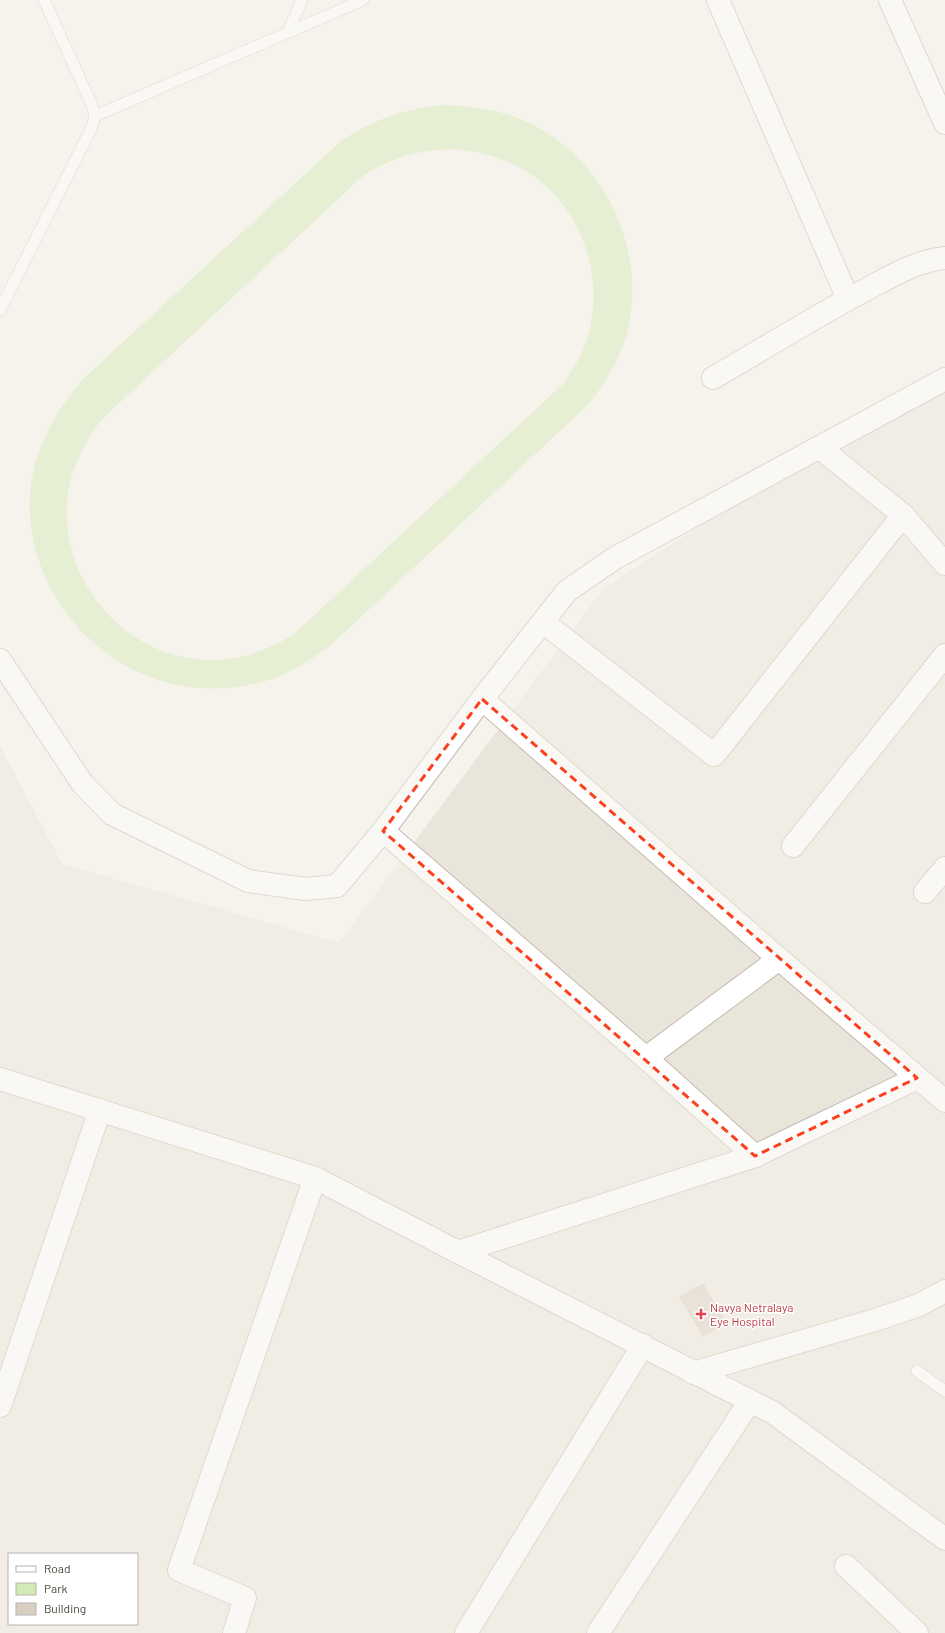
<svg xmlns="http://www.w3.org/2000/svg" width="945" height="1633" font-family="Barlow,sans-serif">
<style>
.residential{fill:#eae5da;fill-rule:evenodd}
.green{fill:#d2eab5;fill-rule:evenodd}
.building{fill:#d8cfc1;stroke:#d3c7b4}
.lines{fill:none;stroke-linecap:round;stroke-linejoin:round}
.service-casing{stroke:#c2bbae;stroke-width:12}
.minor-casing{stroke:#c2bbae;stroke-width:24}
.service{stroke:#fff;stroke-width:11}
.minor{stroke:#fff;stroke-width:22}
.marked{fill:none;stroke:#fc3f1d;stroke-width:3;stroke-dasharray:8 5;stroke-linejoin:round}
.health-dot{fill:#e0444e;stroke:#fff;stroke-width:1.5}
.labels{text-anchor:middle;dominant-baseline:central;stroke-width:3;stroke-linejoin:round;paint-order:stroke}
.health-label{font-size:12px;fill:#be3a42;stroke:#fff;text-anchor:start}
</style>
<rect width="100%" height="100%" fill="#f6f3ec"/>
<path class="residential" d="M945,367v1266h-945v-887l62,118 277,79 264,-354zM9,1554h128v70h-128z"/>
<path class="green" d="M443,105c27,1 54,4 80,15 81,35 127,131 103,217 -8,25 -21,46 -36,66l-258,241c-15,11 -29,21 -46,29 -38,18 -84,20 -124,8 -95,-28 -158,-136 -122,-232 10,-26 24,-48 42,-69l259,-239c36,-23 60,-31 102,-36zM452,149c24,2 45,7 67,18 62,33 90,112 66,178 -5,14 -14,27 -22,39l-270,251c-21,12 -41,21 -65,24 -89,11 -167,-68 -161,-156 2,-31 16,-58 34,-83l263,-245c31,-18 51,-24 88,-26z"/>
<path class="building" d="M703,1284l23,39 -23,13 -23,-39z"/>
<g class="lines">
<g class="service-casing">
<g id="service">
<path d="M288,32l14,-32"/>
<path d="M95,116l268,-116"/>
<path d="M0,310l91,-181 4,-13 -3,-11 -48,-105"/>
<path d="M917,1371l28,20"/>
</g>
</g>
<g class="minor-casing">
<g id="minor">
<path d="M718,0l130,299"/>
<path d="M890,0l55,123"/>
<path d="M713,378c52,-30 103,-62 156,-90 24,-13 48,-27 76,-30"/>
<path d="M819,447l84,68"/>
<path d="M543,622l171,133 189,-240 42,49"/>
<path d="M0,660l82,123 30,31 136,67 57,8 32,-3 46,-55 99,-132 85,-108 48,-33 330,-179"/>
<path d="M482,699l297,260 166,142"/>
<path d="M383,831l263,227 109,98 162,-78"/>
<path d="M793,846l152,-191"/>
<path d="M925,892l20,-24"/>
<path d="M646,1058l133,-99"/>
<path d="M0,1079l315,99 143,74 314,160 173,127"/>
<path d="M458,1252l297,-96"/>
<path d="M693,1373l182,-53 44,-15 26,-14"/>
<path d="M0,1406l100,-296"/>
<path d="M846,1566l71,67"/>
<path d="M234,1633l11,-35 -66,-28 136,-392"/>
<path d="M466,1633l177,-288"/>
<path d="M598,1633l152,-232"/>
</g>
</g>
<use href="#service" class="service"/>
<use href="#minor" class="minor"/>
</g>
<path d="M0 0H945V1633H0ZM482,699l435,379 -162,78 -372,-325z" fill="#f6f3ec" fill-opacity=".55" fill-rule="evenodd"/>
<path class="marked" d="M482,699l435,379 -162,78 -372,-325z"/>
<path class="health-dot" d="M699 1308h4v4h4v4h-4v4h-4v-4h-4v-4h4z"/>
<g class="labels">
<g class="health-label">
<text x="710" y="1307">Navya Netralaya<tspan x="710" dy="14">Eye Hospital</tspan></text>
</g>
</g>
<rect x="8" y="1553" width="130" height="72" fill="#ffffff" stroke="#b7b4b0"/>
<rect x="16" y="1566" width="20" height="6" fill="#ffffff" stroke="#b7b4b0"/>
<text x="44" y="1573" font-size="12" fill="#4b4439">Road</text>
<rect x="16" y="1583" width="20" height="12" fill="#d2eab5" stroke="#b7b4b0"/>
<text x="44" y="1593" font-size="12" fill="#4b4439">Park</text>
<rect x="16" y="1603" width="20" height="12" fill="#d8cfc1" stroke="#b7b4b0"/>
<text x="44" y="1613" font-size="12" fill="#4b4439">Building</text>
</svg>
